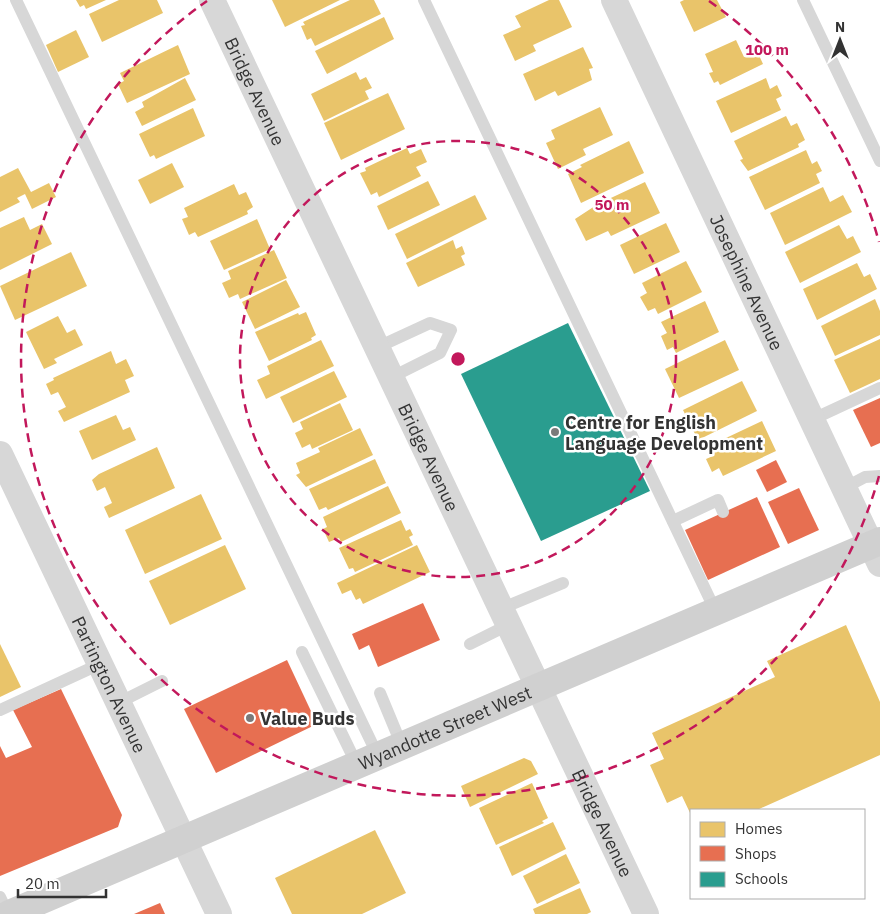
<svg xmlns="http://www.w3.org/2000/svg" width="880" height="914" font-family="'IBM Plex Sans',sans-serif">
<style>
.homes{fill:#e9c46a}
.shops{fill:#e76f51}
.schools{fill:#2a9d8f}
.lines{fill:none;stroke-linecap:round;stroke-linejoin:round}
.service{stroke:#d7d7d7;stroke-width:12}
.minor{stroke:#d7d7d7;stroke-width:26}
.secondary{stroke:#d0d0d0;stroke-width:28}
.ring{fill:none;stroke:#c2185b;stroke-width:2.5;stroke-dasharray:9 6}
.poi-dot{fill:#7a7a7a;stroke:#fff;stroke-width:2}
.labels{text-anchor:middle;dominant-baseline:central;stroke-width:5;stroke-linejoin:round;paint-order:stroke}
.street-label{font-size:18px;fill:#333;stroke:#fff}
.poi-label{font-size:18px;font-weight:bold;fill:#333;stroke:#fff;text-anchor:start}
.centre{fill:#c2185b;stroke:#fff;stroke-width:2.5}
.ring-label{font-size:15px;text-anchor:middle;font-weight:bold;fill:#c2185b;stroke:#fff;stroke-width:5;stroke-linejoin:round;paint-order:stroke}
</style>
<rect width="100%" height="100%" fill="#fff"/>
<g class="homes">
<path d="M76,0h30l-20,9 -2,-4 -4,2z"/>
<path d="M119,0h38l6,13 -61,29 -13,-28z"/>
<path d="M272,0h68l-55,27z"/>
<path d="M350,0h24l7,14 -66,32 -4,-8 -4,2 -6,-14 4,-1 -2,-3z"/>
<path d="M549,0h10l13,27 -39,18 3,6 -21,10 -12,-26 18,-8 -6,-11z"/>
<path d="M684,0h33l9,17 -32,15 -14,-30z"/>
<path d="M384,17l10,22 -67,35 -12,-23z"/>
<path d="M76,30l13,27 -31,15 -12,-27z"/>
<path d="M736,40l8,17 13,-6 6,13 -43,21 -2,-4 -4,2 -5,-10 4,-1 -8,-18z"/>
<path d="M178,45l12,29 -63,29 -9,-19 6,-3 -4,-8z"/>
<path d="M583,47l10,21 -4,1 3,11 -34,16 -3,-5 -20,10 -12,-27z"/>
<path d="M356,72l4,8 6,-3 6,11 -7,3 4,8 -45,22 -13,-27z"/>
<path d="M185,78l11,22 -54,26 -7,-14 9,-5 -2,-5z"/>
<path d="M766,78l4,11 7,-4 5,11 -6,3 5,11 -50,23 -15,-32z"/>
<path d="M388,93l17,36 -64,31 -17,-37z"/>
<path d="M600,107l13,28 -30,14 3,6 -28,14 -12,-26 9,-4 -4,-9z"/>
<path d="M193,108l12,28 -49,23 -2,-4 -4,2 -11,-23z"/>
<path d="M786,116l5,10 6,-3 8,17 -7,4 1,3 -51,24 -8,-11 3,-1 -9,-18z"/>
<path d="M629,141l15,32 -63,30 -13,-29 14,-7 -2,-2z"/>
<path d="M407,148l3,6 11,-5 6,13 -11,5 5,9 -42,21 -2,-5 -6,3 -11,-22 6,-2 -1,-3z"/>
<path d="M806,150l6,14 5,-3 5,10 -6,3 4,9 -55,27 -16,-33z"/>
<path d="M172,163l12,24 -34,17 -12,-24z"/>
<path d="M18,168l13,24 18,-9 7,14 -24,12 -7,-15 -8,4 3,4 -20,10v-35z"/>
<path d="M428,181l12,24 -52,25 -11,-24z"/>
<path d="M645,182l15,31 -49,23 -3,-5 -22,10 -11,-22 23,-15z"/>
<path d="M234,184l5,11 7,-3 7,15 -6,4 1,3 -50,23 -3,-5 -6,3 -7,-16 6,-2 -4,-9z"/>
<path d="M823,187l7,15 13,-7 9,17 -67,33 -15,-32z"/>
<path d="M475,195l12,24 -80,40 -12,-25z"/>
<path d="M24,217l6,13 12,-6 10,20 -52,26v-42z"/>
<path d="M257,219l13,30 -46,21 -14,-29z"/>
<path d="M666,223l14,29 -46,22 -14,-29z"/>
<path d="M839,225l8,14 6,-3 8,16 -61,31 -15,-31z"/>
<path d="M453,240l3,9 6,-3 3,8 -4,2 4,9 -47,22 -12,-24z"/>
<path d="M274,250l13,28 -47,21 -2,-5 -9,4 -7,-15 9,-4 -3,-8z"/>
<path d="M71,252l16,34 -72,34 -15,-34z"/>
<path d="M686,261l16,31 -44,22 -3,-6 -7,3 -8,-14 7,-4 -5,-10z"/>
<path d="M857,263l7,14 6,-3 7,15 -60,31 -14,-31z"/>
<path d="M286,280l14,27 -45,22 -13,-27z"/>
<path d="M875,299l5,12v24l-45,21 -14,-30z"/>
<path d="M705,301l14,31 -43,21 -3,-6 -6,3 -6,-14 6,-3 -6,-11z"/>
<path d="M306,312l10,23 -5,3 1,2 -43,21 -14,-29 43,-19 1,2z"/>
<path d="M58,316l9,17 8,-4 8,16 -29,14 3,4 -13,6 -18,-37z"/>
<path d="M880,339v40l-30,14 -16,-33z"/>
<path d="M321,340l13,26 -68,33 -9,-19 13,-6 -3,-8z"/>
<path d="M725,340l14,30 -60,28 -14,-29z"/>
<path d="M111,351l5,13 10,-5 8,17 -9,4 5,12 -66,30 -6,-11 8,-4 -8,-15 -7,3 -5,-11 8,-4 -1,-2z"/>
<path d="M334,371l13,26 -54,26 -13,-26z"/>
<path d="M742,381l15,30 -59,29 -15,-30z"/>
<path d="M340,403l13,27 -41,19 -2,-5 -8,4 -7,-15 8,-4 -3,-7z"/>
<path d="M116,415l7,15 7,-3 6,13 -44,20 -13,-29z"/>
<path d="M762,421l14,30 -53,25 -4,-8 -7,4 -6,-13 7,-3 -4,-10z"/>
<path d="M360,428l13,27 -67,32 -10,-12 4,-2 -4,-10 24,-11 -2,-4z"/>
<path d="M157,447l18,41 -66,30 -5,-11 8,-4 -7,-16 -8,4 -5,-11 7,-6z"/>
<path d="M375,459l11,24 -58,27 -2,-3 -7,3 -10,-21z"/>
<path d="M388,486l13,27 -60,29 -2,-4 -10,4 -6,-13 4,-2 -4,-10z"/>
<path d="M201,494l21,45 -77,35 -20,-44z"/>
<path d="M401,520l5,11 4,-2 3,6 -4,2 4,8 -58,27 -2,-4 -4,1 -10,-21z"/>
<path d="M225,545l21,44 -76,36 -21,-44z"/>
<path d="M417,545l13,27 -67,32 -3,-6 -4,2 -5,-10 -9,4 -5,-11z"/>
<path d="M846,625l34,77v53l-123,55h-66v5l-9,-19 -15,7 -17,-38 14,-6 -12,-26 123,-56 -8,-16z"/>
<path d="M0,644l21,43 -21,10z"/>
<path d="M524,758l7,3 7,13 -68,33 -9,-21z"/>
<path d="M532,783l16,35 -6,3 2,2 -48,22 -17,-37z"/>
<path d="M553,822l13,27 -54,27 -13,-29z"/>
<path d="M375,830l31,63 -44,21h-70l-17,-36z"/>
<path d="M566,854l14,29 -43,21 -14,-28z"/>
<path d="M580,888l11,24 -4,2h-52l-2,-5z"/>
</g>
<g class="shops">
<path d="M880,398v45l-9,4 -18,-37z"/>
<path d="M776,460l11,22 -20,10 -11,-22z"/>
<path d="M799,488l20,42 -31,14 -20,-42z"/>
<path d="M757,497l23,50 -72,33 -23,-50z"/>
<path d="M423,603l17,37 -62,27 -9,-22 -10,5 -7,-16z"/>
<path d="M287,660l30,64 -101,49 -32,-64z"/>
<path d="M61,689l61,126 -4,12 -118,49v-130l6,12 26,-11 -19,-37z"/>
<path d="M160,903l5,11h-31z"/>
</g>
<path class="schools" d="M568,323l82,168 -109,50 -80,-167z"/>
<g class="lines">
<g class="service">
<path d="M16,0l362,756"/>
<path d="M424,0l292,612"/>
<path d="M803,0l77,161"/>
<path d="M378,347l52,-24 21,7 -11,23 -48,24"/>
<path d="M811,420l69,-32"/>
<path d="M844,488l21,-11 15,-1"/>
<path d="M673,521l45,-21 5,12"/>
<path d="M500,609l63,-26"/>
<path d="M470,644l38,-19"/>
<path d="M302,652l55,113"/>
<path d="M380,693l22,53"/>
<path d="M118,703l44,-22"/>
<path d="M0,710l100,-46"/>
<path d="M0,897l8,17"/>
</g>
<g class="minor">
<path id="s1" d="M212,0l434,914"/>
<path id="s2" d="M614,0l266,564"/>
<path id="s3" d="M0,454l219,460"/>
</g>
<path class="secondary" id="s4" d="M9,914l871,-373"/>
</g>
<g class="ring">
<circle cx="458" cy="359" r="218"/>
<path d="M879 476A437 437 0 1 1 207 1M709 1A437 437 0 0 1 879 242"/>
</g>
<g class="poi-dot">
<circle cx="555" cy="432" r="5"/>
<circle cx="250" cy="718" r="5"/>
</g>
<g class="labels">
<g class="street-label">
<text stroke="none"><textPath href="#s1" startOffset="101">Bridge Avenue</textPath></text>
<text stroke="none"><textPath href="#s2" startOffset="312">Josephine Avenue</textPath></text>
<text stroke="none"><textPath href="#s1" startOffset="506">Bridge Avenue</textPath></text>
<text stroke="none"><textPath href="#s3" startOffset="255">Partington Avenue</textPath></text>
<text stroke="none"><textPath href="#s4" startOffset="474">Wyandotte Street West</textPath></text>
<text stroke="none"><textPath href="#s1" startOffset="911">Bridge Avenue</textPath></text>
</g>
<g class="poi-label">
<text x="565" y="422">Centre for English<tspan x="565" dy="21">Language Development</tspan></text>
<text x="260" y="718">Value Buds</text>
</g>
</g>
<circle cx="458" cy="359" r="8" class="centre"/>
<g class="ring-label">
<text x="767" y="55">100 m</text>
<text x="612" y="210">50 m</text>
</g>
<rect x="690" y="809" width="175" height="90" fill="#ffffff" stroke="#adadad"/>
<rect x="700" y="822" width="25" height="15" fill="#e9c46a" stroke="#adadad"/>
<text x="735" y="834" font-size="15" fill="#333333">Homes</text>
<rect x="700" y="846" width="25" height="15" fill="#e76f51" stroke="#adadad"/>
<text x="735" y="859" font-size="15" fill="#333333">Shops</text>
<rect x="700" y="872" width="25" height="15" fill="#2a9d8f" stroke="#adadad"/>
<text x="735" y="884" font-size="15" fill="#333333">Schools</text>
<g transform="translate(840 40)" stroke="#ffffff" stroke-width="4" paint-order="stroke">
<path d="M0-4L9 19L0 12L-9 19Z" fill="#333333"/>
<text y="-8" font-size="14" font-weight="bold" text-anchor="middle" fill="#333333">N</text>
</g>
<path d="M18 889v8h88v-8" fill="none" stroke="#333333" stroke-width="2.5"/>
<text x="25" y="889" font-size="15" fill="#333333" stroke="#ffffff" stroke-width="4" paint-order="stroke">20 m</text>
</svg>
